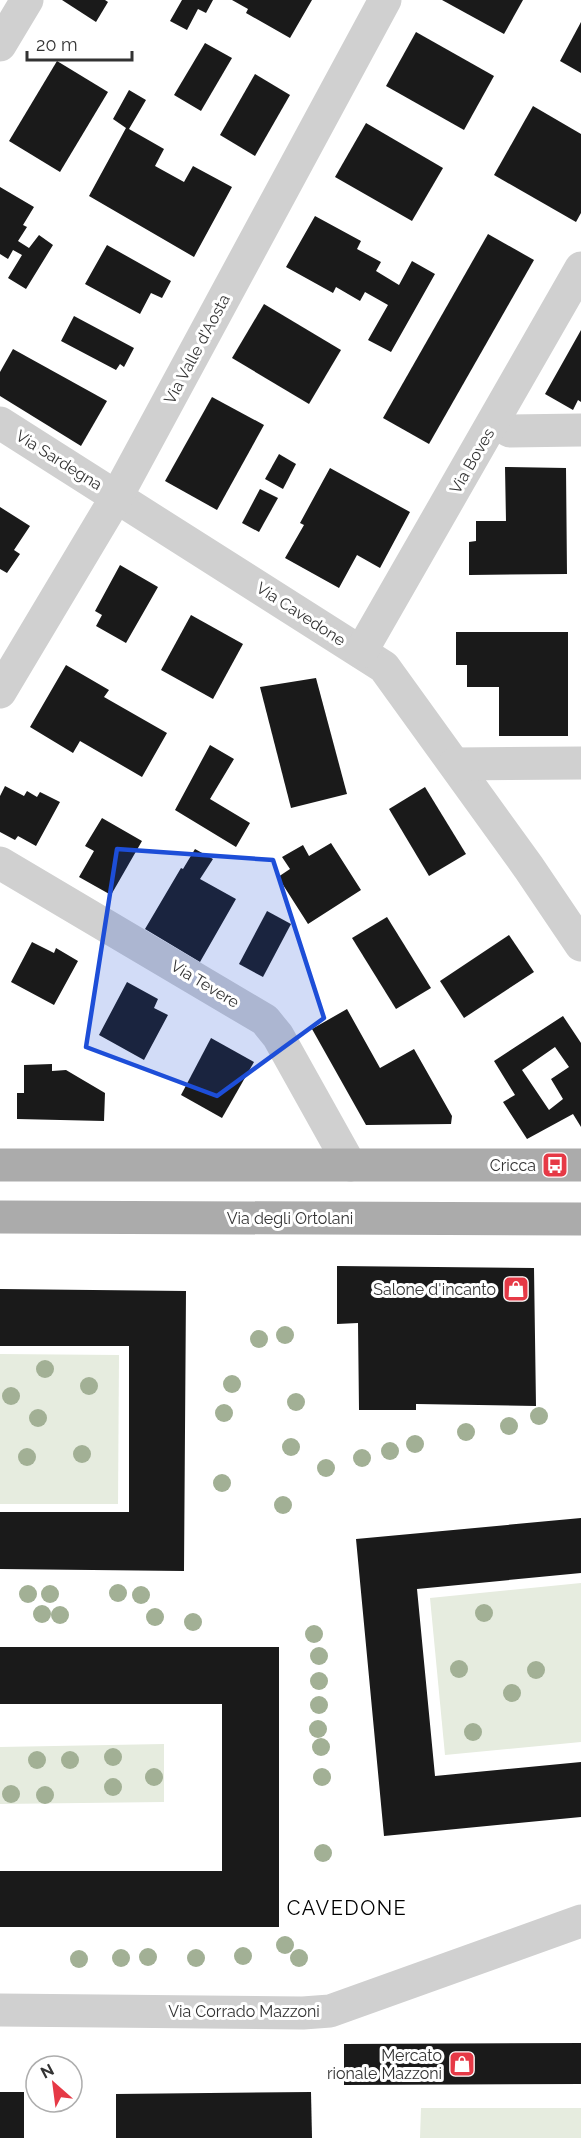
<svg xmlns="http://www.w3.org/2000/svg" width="581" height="2138" font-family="Raleway,sans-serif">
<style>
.green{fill:#e6ecdf}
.building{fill:#1a1a1a;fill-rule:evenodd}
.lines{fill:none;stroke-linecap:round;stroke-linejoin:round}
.minor{stroke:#d0d0d0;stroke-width:33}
.major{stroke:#ababab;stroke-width:33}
.tree{fill:#a2b095}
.marked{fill:#1d4ed8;fill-opacity:0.2;stroke:#1d4ed8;stroke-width:4.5;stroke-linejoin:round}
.labels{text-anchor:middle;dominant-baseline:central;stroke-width:6;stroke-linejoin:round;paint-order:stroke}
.street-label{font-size:16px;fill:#333;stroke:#fff}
.poi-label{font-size:16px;fill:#333;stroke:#fff;text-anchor:end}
.quarter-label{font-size:20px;letter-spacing:1.5px;fill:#000;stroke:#fff}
</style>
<rect width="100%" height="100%" fill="#fff"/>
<g class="green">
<path d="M0,1354l119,1 -1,149h-118z"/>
<path d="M581,1583v159l-136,13 -15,-157z"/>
<path d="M164,1744v58l-164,2v-57z"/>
<path d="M421,2108h160v30h-161z"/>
</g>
<g class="building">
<path d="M62,0h43l3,2 -12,20z"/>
<path d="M182,0h31l-7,13 -8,-4 -11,21 -17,-9z"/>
<path d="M232,0h80l-22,38 -44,-25 2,-4z"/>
<path d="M442,0h81l-19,34z"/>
<path d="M581,22v51l-21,-12z"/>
<path d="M416,32l78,44 -30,54 -78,-44z"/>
<path d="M205,43l27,15 -31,53 -27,-16z"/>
<path d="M57,61l51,31 -48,80 -51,-31z"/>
<path d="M255,74l35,21 -35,61 -35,-21z"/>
<path d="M129,90l17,10 -17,29 35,20 -9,17 29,16 9,-16 39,21 -38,70 -105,-61 37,-68 -13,-9z"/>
<path d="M533,106l48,28v79l-5,9 -82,-47z"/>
<path d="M366,123l77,45 -31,53 -77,-44z"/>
<path d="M0,187l34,20 -11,18 4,2 -9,14 11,7 10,-13 14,10 -27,44 -18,-11 14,-23 -9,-5 -5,9 -8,-5z"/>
<path d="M315,216l46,25 -4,8 24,13 -5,9 23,14 13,-24 23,13 -44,78 -23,-12 20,-35 -23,-13 -5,9 -24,-14 -3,6 -47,-26z"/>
<path d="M488,234l46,26 -105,184 -46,-26z"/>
<path d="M107,245l64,36 -9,17 -11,-5 -11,21 -55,-30z"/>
<path d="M264,304l77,46 -32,54 -77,-46z"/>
<path d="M74,316l60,32 -10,19 -4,-3 -4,6 -55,-29z"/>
<path d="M581,330v72l-3,-2 -5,10 -28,-16z"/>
<path d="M13,349l94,52 -26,45 -81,-50v-24z"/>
<path d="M212,397l52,28 -47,85 -52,-29z"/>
<path d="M279,454l17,10 -13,25 -18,-10z"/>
<path d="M505,467l61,1 1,106 -98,1v-33l7,-1v-20h30z"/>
<path d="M330,468l80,44 -30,56 -23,-13 -18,33 -54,-30 19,-33 -4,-2z"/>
<path d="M260,489l18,9 -19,34 -17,-9z"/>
<path d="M0,507l30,19 -16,24 6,4 -13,19 -7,-4z"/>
<path d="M120,565l38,22 -32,56 -30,-17 6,-11 -7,-4z"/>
<path d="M191,615l52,29 -30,55 -52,-29z"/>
<path d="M456,632h112v104h-69v-49h-32v-22h-11z"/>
<path d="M66,665l43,25 -5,7 63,36 -25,44 -62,-36 -7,12 -43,-26z"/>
<path d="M316,678l31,116 -56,14 -31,-121z"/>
<path d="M210,745l24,14 -24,40 40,24 -14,24 -61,-37z"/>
<path d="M5,786l19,10 3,-5 10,6 3,-5 20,10 -24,44 -18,-10 -3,4 -15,-8v-36z"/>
<path d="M425,787l41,67 -37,22 -40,-67z"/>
<path d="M102,818l40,23 -31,54 -32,-18 15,-26 -9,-5z"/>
<path d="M331,843l30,47 -53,34 -30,-47 12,-8 -8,-12 21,-12 6,11z"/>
<path d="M195,849l18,10 -13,20 36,20 -36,63 -55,-33 36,-61 2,1z"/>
<path d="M267,911l24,13 -28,53 -24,-13z"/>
<path d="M387,917l44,71 -35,21 -44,-71z"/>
<path d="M509,935l25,37 -70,46 -24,-37z"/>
<path d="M32,942l22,11 2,-5 22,13 -24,44 -43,-23z"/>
<path d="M127,982l31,17 -4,9 14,7 -24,45 -45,-25z"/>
<path d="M347,1009l33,59 34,-19 38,67 -1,8 -85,1 -54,-96z"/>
<path d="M563,1016l18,27v84l-8,-13 -46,25 -24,-37 12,-7 -21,-34zM555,1047l14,20 -18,12 12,20 -14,11 -27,-40z"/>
<path d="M211,1038l43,24 -32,56 -41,-23z"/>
<path d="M52,1064v7l14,-1 39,23 -1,28 -87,-2v-26h7v-28z"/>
<path d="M337,1266l197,2 2,138 -120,-2v6h-57l-1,-87 -21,1z"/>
<path d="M0,1289l186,2 -2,280 -184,-2v-57h129v-166h-129z"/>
<path d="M581,1518v55l-164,16 18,187 146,-14v55l-197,19 -28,-297z"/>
<path d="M0,1647h279v280h-279v-56h222v-167h-222z"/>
<path d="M581,2043v41l-237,1v-41z"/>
<rect x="0" y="2092" width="24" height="46"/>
<path d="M311,2092l1,46h-196v-44z"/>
</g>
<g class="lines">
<g class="minor">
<path d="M0,45l27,-45"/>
<path d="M495,422l15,9 71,-1"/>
<path d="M0,423l384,244 145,201 52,77"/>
<path d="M361,652l220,-384"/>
<path d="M0,692l117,-196 268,-496"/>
<path d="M455,764l126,-1"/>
<path d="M0,863l265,157 13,16 72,129"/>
<path d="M0,2010l303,3 27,-2 251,-90"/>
</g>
<g class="major">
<path d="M0,1165h581"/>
<path d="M0,1217l581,2"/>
</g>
</g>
<g class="tree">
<circle cx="285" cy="1335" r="9"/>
<circle cx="259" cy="1339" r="9"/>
<circle cx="45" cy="1369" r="9"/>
<circle cx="232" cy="1384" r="9"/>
<circle cx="89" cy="1386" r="9"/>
<circle cx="11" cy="1396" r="9"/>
<circle cx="296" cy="1402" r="9"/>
<circle cx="224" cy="1413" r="9"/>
<circle cx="539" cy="1416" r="9"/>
<circle cx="38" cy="1418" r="9"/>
<circle cx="509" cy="1426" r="9"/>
<circle cx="466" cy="1432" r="9"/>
<circle cx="415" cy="1444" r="9"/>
<circle cx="291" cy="1447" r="9"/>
<circle cx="390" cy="1451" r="9"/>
<circle cx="82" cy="1454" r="9"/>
<circle cx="27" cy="1457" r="9"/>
<circle cx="362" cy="1458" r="9"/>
<circle cx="326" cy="1468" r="9"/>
<circle cx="222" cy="1483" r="9"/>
<circle cx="283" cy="1505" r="9"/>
<circle cx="118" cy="1593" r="9"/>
<circle cx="28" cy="1594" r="9"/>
<circle cx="50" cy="1594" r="9"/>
<circle cx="141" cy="1595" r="9"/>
<circle cx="484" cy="1613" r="9"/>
<circle cx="42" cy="1614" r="9"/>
<circle cx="60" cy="1615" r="9"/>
<circle cx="155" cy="1617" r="9"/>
<circle cx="193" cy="1622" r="9"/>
<circle cx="314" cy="1634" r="9"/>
<circle cx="319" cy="1656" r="9"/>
<circle cx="459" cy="1669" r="9"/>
<circle cx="536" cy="1670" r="9"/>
<circle cx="319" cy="1681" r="9"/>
<circle cx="512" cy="1693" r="9"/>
<circle cx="319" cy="1705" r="9"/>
<circle cx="318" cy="1729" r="9"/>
<circle cx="473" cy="1732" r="9"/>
<circle cx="321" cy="1747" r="9"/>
<circle cx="113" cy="1757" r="9"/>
<circle cx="37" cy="1760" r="9"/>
<circle cx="70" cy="1760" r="9"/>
<circle cx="154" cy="1777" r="9"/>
<circle cx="322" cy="1777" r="9"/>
<circle cx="113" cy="1787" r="9"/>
<circle cx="11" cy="1794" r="9"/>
<circle cx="45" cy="1795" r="9"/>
<circle cx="323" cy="1853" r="9"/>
<circle cx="285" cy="1945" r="9"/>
<circle cx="243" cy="1956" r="9"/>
<circle cx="148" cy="1957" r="9"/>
<circle cx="121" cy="1958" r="9"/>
<circle cx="196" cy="1958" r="9"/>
<circle cx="299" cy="1958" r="9"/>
<circle cx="79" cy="1959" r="9"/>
</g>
<path class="marked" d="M117,849l156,11 51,158 -107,78 -131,-49z"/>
<defs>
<g id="bus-square" transform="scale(1.35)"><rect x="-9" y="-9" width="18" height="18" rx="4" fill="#e63946" stroke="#fff"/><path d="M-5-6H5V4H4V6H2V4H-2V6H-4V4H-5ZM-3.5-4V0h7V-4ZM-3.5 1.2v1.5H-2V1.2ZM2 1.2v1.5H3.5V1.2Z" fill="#fff"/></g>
<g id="shop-square" transform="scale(1.35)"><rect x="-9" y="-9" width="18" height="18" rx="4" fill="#e63946" stroke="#fff"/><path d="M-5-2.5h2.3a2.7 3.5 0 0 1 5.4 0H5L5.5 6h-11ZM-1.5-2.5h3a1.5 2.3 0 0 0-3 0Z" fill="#fff"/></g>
</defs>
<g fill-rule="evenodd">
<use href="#bus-square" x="555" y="1165"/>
<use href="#shop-square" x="516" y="1289"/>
<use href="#shop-square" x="462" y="2064"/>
</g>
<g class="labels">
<g class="street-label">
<text transform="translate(197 349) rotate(-62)">Via Valle d'Aosta</text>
<text transform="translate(59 460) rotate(32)">Via Sardegna</text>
<text transform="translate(472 461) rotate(-60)">Via Boves</text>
<text transform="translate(301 614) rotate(33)">Via Cavedone</text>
<text transform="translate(205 984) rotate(31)">Via Tevere</text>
<text x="290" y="1218">Via degli Ortolani</text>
<text x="244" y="2011">Via Corrado Mazzoni</text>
</g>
<g class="poi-label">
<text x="536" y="1165">Cricca</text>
<text x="496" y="1289">Salone d'incanto</text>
<text x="442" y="2055">Mercato<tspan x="442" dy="18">rionale Mazzoni</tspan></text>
</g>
<g class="quarter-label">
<text x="347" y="1908">CAVEDONE</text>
</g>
</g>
<g transform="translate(54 2084) rotate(332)"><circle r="28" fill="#ffffff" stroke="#adadad" stroke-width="1.5"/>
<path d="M0-4.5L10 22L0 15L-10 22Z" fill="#e63946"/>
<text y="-9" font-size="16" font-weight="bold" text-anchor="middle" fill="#333333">N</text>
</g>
<path d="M27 51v9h105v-9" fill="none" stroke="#333333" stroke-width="3"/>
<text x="36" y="51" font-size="18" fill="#333333" stroke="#ffffff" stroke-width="4.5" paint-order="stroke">20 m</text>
</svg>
